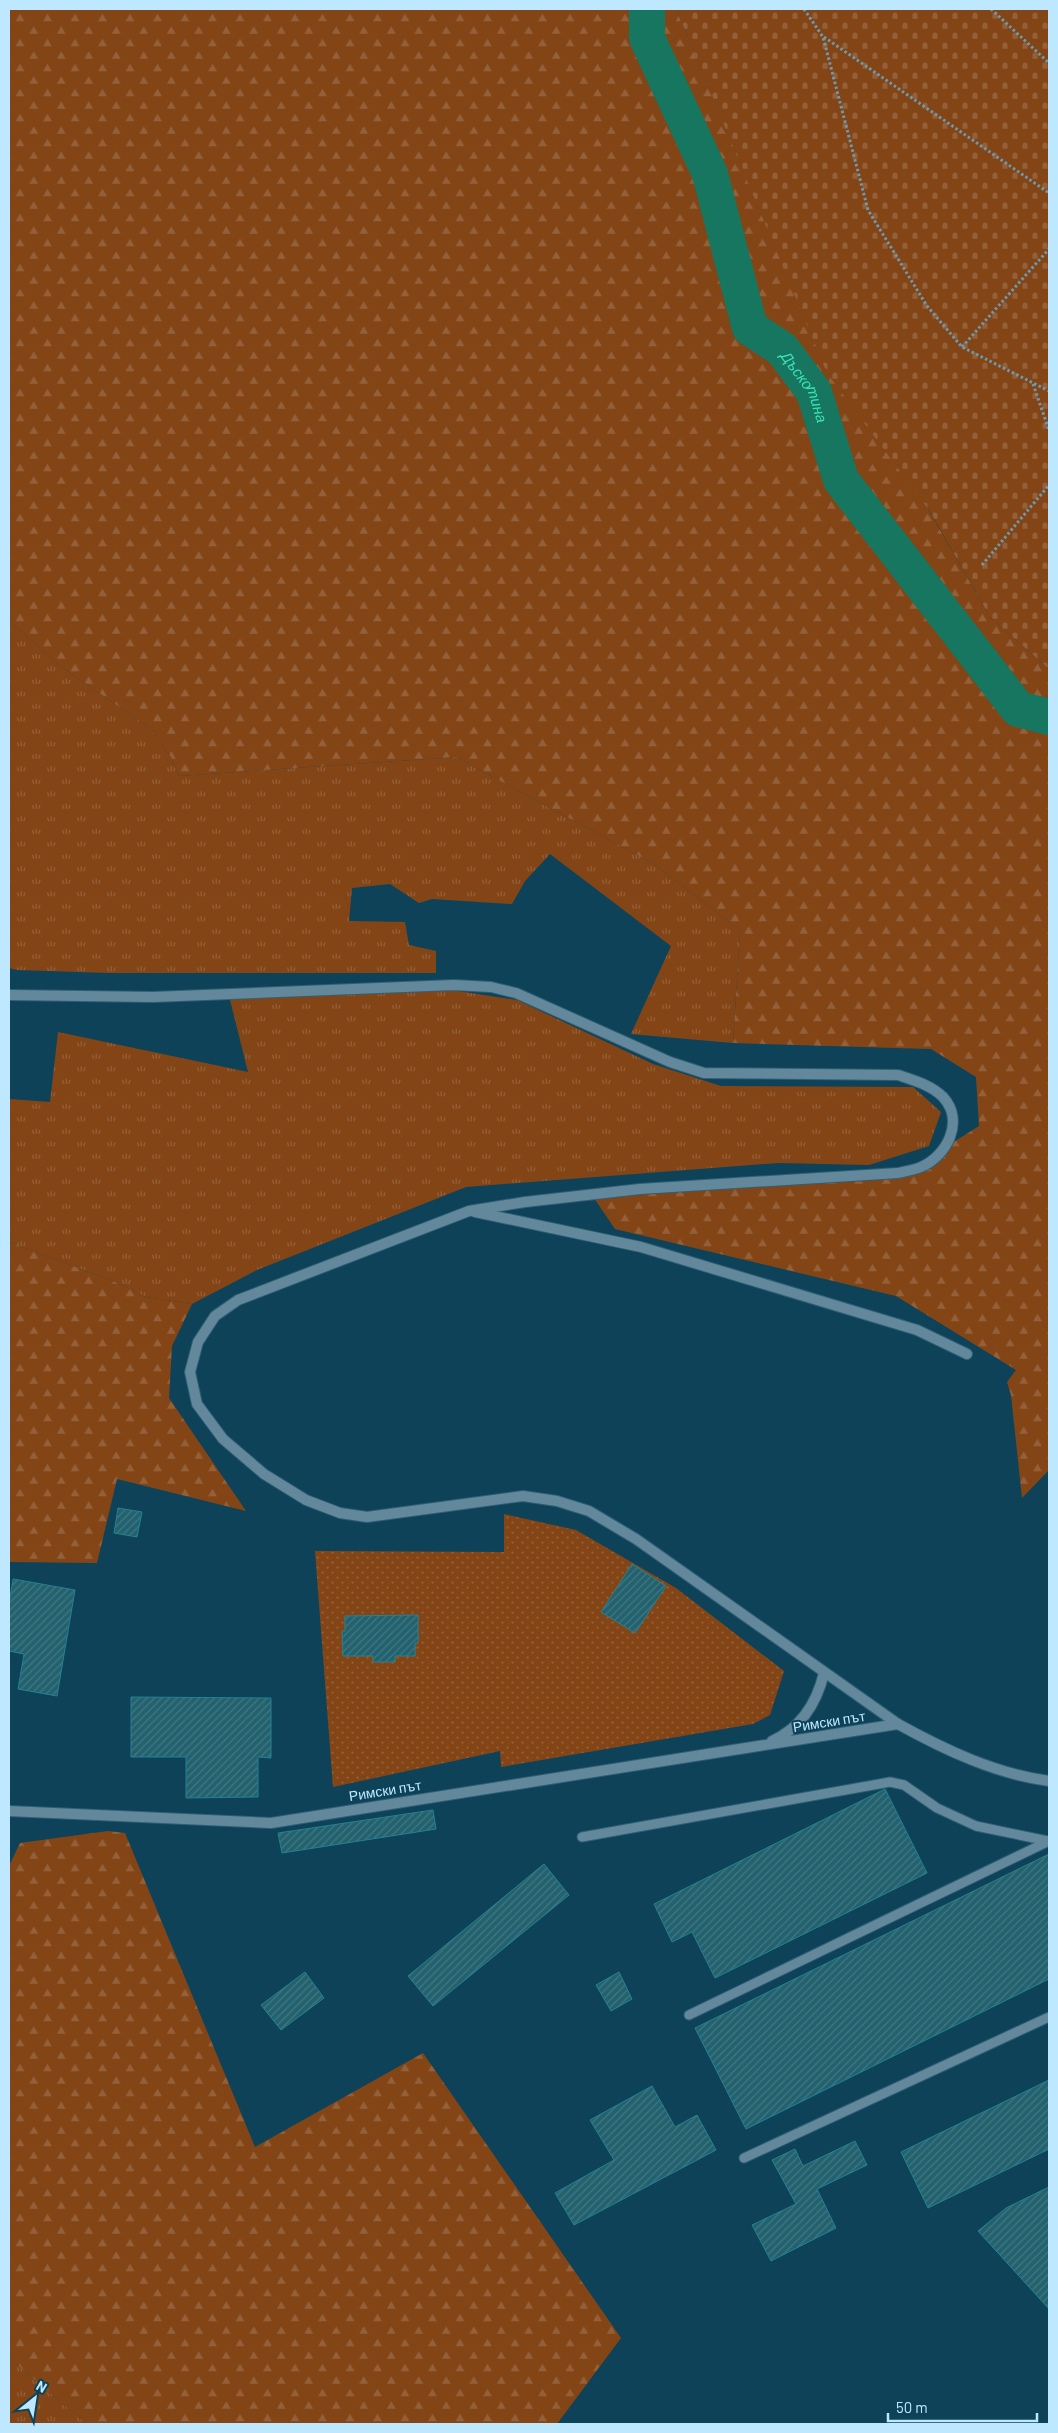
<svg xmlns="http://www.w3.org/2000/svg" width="1058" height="2433" font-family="Barlow,sans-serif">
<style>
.grass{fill:url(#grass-tufts)}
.forest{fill:url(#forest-firs)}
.cemetery{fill:url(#cemetery-stones)}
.garden{fill:url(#garden-dots)}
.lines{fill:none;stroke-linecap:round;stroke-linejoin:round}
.river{stroke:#16765f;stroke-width:36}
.building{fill:url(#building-hatch);stroke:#248292}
.lane-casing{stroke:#2e6077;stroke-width:11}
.street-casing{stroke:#2e6077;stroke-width:12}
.path{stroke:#6b9ab1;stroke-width:3;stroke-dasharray:2.5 2.5;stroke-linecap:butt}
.lane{stroke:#64889b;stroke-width:9}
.street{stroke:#64889b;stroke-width:10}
.labels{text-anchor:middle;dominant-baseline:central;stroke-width:4;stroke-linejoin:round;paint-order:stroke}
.street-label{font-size:14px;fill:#bde8ff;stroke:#0e4259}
.water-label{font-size:15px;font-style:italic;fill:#3ae2ba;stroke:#0e4259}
</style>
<defs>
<pattern id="grass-tufts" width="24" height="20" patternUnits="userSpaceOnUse" patternTransform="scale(1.25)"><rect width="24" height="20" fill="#844516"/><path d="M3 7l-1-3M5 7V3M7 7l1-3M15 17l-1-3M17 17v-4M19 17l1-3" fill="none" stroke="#936039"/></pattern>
<pattern id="forest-firs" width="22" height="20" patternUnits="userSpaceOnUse" patternTransform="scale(1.25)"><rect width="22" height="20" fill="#844516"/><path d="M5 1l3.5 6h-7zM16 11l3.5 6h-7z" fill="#936039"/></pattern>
<pattern id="cemetery-stones" width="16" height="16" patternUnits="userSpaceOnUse" patternTransform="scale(1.25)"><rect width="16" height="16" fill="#844516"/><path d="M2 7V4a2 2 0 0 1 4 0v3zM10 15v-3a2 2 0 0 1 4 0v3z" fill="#936039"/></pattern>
<pattern id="garden-dots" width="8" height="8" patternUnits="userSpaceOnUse" patternTransform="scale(1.25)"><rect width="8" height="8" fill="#844516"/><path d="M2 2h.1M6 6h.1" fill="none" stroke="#936039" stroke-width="1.8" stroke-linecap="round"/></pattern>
<pattern id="building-hatch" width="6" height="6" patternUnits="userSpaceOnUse" patternTransform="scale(1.25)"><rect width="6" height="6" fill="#22616d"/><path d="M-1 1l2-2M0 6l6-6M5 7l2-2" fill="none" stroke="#407883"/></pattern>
</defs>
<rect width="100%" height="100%" fill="#0e4259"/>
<g class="grass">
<path d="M9,621l51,45 90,62 21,29 8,19 277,-19 198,107 86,66 -7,113 -102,-9 40,-88 -121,-92 -25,27 -13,23 -80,-5 -13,4 -29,-19 -38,4 -3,33 56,1 4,23 27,6v22h-327l-92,-3 -8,-2z"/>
<path d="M432,987l85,13 136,64 68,22 192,1 28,25 -12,34 -60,19 -91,-2 -312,24 -209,83 -65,34 -46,-7 -33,-16 -104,-39v-143l41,3 8,-70 190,40 -19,-76z"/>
<path d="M9,2358l78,66h-78z"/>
</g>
<g class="forest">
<path d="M9,9h667l93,223 221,385 59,52v801l-27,28 -11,-103 -4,-13 9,-12 -120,-74 -281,-67 -21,-31 317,-29 68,-43 -3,-49 -45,-28 -198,-6 7,-113 -86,-66 -198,-107 -277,19 -8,-19 -21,-29 -90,-62 -51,-45z"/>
<path d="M9,1242l104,39 33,16 46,7 -20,42 -3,52 77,113 -129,-32 -20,84 -88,-1z"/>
<path d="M108,1831l17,2 130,314 168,-94 198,285 -64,86h-470l-78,-66v-492l11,-23z"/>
</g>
<path class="cemetery" d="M676,9h373v660l-59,-52 -61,-107 -102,-137z"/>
<path class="garden" d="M504,1514l72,16 100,58 108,83 -14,44 -17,9 -252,43 -1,-16 -167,36 -18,-236 189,1z"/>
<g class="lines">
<path class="river" id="s1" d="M647,9v29l63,136 40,154 32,21 32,43 27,88 177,229 31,8"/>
</g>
<g class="building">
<path d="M118,1508l24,4 -5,25 -23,-4z"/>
<path d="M632,1564l34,22 -31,47 -34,-21z"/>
<path d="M13,1579l62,11 -18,106 -39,-7 6,-35 -15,-3v-46z"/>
<path d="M418,1615v28h-3v13h-20v6h-22v-6h-30l-1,-25h3v-15z"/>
<path d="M131,1697l140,1v60l-13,-1v40l-72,1v-41h-55z"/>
<path d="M885,1789l42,84 -212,105 -23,-46 -20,10 -18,-38z"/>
<path d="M433,1810l3,19 -154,24 -4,-20z"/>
<path d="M1049,1854v125l-303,150 -51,-101z"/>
<path d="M544,1864l25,31 -136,111 -25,-30z"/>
<path d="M305,1972l19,26 -43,32 -20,-25z"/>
<path d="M619,1972l13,27 -21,12 -15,-26z"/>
<path d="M1049,2080v69l-121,59 -27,-56z"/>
<path d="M652,2086l23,41 22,-12 19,35 -142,75 -19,-32 59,-33 -24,-40z"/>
<path d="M855,2141l12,24 -50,24 19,39 -65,33 -19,-36 44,-21 -24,-44 23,-11 8,17z"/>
<path d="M1049,2187v122l-71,-78 28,-23z"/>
</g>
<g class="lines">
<g class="lane-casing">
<g id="lane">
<path d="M582,1837l308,-55 14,3 33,23 39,18 72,15"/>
<path d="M689,2015l360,-174"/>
<path d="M744,2158l305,-141"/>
</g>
</g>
<g class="street-casing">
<g id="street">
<path d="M9,995l144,2 301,-12 37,2 25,6 154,69 34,11 194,2c15,5 33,10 45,22 22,24 4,59 -22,70 -7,3 -15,4 -23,6l-258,16 -115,13 -56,9 -231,89 -23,16 -17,26 -8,30 7,32 26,35 41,35 42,26 34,13 27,4 156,-21 34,5 32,10 47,28 262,185c47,26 98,50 151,57"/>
<path d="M475,1212l166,35 276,83 50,24"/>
<path d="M772,1741c29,-13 45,-39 52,-68"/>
<path d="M9,1811l262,12 627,-99"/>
</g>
</g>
<g class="path">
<path d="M804,9l19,28 45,173 59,96 35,41 87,44"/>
<path d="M991,9l58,54"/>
<path d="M824,37l225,156"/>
<path d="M962,347l87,-98"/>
<path d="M1033,384l16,46"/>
<path d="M982,565l67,-80"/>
</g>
<use href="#lane" class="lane"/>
<use href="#street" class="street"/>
</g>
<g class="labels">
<g class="street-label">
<text transform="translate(829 1721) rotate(-9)">Римски път</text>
<text transform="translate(385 1790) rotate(-9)">Римски път</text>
</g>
<g class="water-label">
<text stroke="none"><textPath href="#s1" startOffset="421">Дъскотина</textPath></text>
</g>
</g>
<rect width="1058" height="2433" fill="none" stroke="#bde8ff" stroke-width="20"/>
<g transform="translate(35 2398) rotate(30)" stroke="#0e4259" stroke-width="4" paint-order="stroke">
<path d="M0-4L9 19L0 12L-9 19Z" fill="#bde8ff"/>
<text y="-8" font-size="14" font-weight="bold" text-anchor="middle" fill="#bde8ff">N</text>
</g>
<path d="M888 2413v8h149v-8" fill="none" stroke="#bde8ff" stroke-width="2.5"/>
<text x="896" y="2413" font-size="15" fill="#bde8ff" stroke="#0e4259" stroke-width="4" paint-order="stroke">50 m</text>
</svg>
